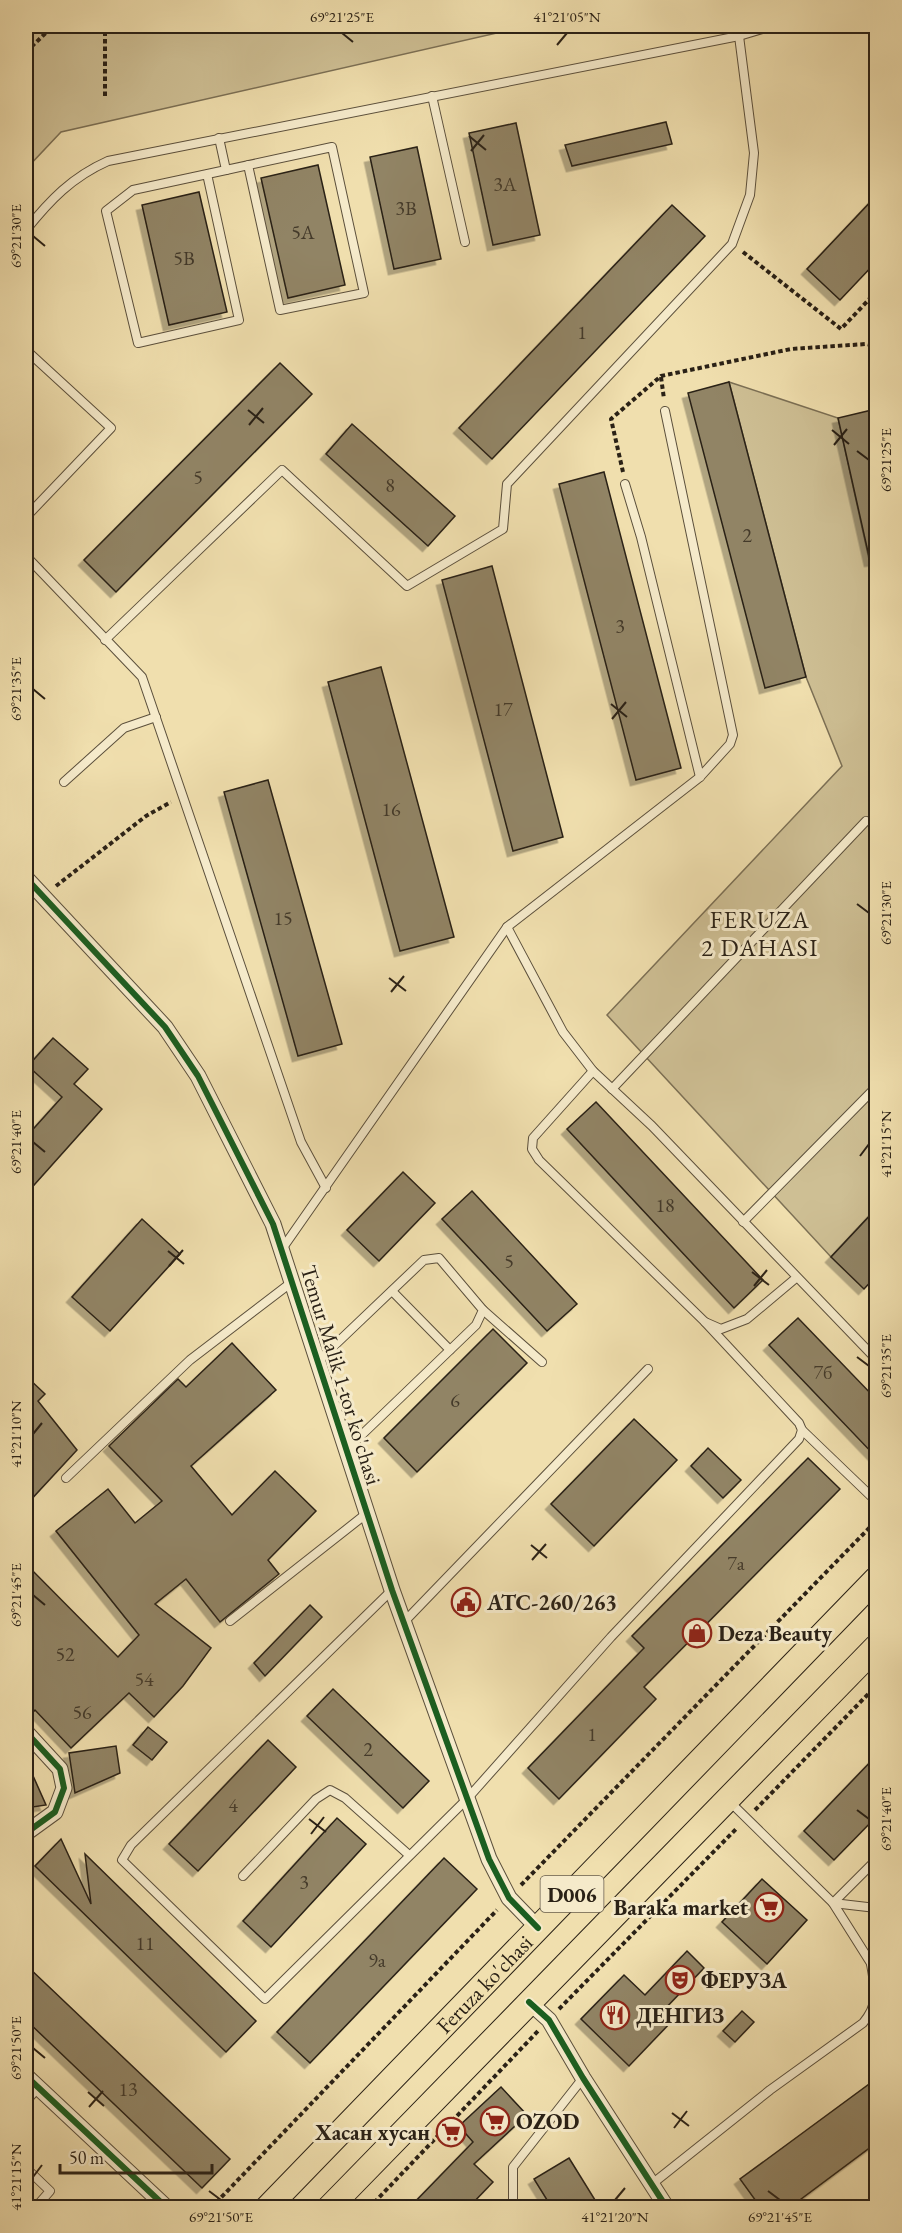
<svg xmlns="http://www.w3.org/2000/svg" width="902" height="2233" font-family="'EB Garamond',serif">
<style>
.green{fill:#cebf94;stroke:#7c7055;stroke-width:1.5}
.building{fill:#918465;stroke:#2a2116;stroke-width:1.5;filter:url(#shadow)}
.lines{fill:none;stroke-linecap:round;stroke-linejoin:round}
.lane-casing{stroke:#5c503c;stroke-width:10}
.street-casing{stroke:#5c503c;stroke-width:17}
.primary-casing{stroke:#2a2116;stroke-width:26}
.path{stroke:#2a2116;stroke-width:4;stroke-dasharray:4.5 3;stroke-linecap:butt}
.lane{stroke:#f5eaca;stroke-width:8}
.street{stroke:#f5eaca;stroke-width:15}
.primary{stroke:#f0dfae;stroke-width:24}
.cycleway-casing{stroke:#f5eaca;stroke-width:10}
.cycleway{stroke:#1b5e20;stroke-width:6}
.ticks{fill:none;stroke:#2a2116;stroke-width:2}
.labels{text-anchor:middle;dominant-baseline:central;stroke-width:6;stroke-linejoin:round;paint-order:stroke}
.number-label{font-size:20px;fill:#443a2a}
.shield{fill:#f5eaca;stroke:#675d4c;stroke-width:1.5}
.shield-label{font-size:21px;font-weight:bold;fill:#2a2116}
.street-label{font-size:22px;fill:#2a2116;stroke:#f5eaca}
.poi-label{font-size:22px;font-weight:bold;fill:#2a2116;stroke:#f5eaca;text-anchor:start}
.neighbourhood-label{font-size:24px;letter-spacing:1.5px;fill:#2a2116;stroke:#f5eaca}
.neatline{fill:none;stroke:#2a2116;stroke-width:2}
.ticks-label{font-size:15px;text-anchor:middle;fill:#2a2116}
</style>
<defs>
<filter id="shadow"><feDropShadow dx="-5.5" dy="5.5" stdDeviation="0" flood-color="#0004"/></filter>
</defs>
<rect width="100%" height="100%" fill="#f0dfae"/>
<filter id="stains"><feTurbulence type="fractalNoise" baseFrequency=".00333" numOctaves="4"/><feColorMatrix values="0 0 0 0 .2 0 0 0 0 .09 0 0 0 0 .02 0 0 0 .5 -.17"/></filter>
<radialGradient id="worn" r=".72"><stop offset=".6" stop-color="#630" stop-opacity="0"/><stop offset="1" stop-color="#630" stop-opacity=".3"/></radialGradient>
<g class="green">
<path d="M26,26h502l-467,106 -35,37z"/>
<path d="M729,382l109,36 38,173v618l-45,48 -224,-242 235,-249 -36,-89z"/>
</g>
<g class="building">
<path d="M666,122l6,22 -100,22 -7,-21z"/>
<path d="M516,123l24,112 -47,10 -24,-112z"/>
<path d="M417,147l24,112 -47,10 -24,-112z"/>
<path d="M318,165l27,120 -57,13 -27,-120z"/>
<path d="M199,192l28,120 -58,13 -27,-120z"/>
<path d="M876,196v66l-36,38 -33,-31z"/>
<path d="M672,205l33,31 -213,223 -33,-31z"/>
<path d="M280,363l32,31 -196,198 -32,-32z"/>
<path d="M729,382l77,295 -41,11 -77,-295z"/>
<path d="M876,409v151l-6,1 -32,-143z"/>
<path d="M352,424l103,92 -27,30 -102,-92z"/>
<path d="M604,472l77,296 -45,12 -77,-296z"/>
<path d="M492,566l71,271 -50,14 -71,-271z"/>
<path d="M381,667l73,270 -54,14 -72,-269z"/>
<path d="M268,780l74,264 -44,12 -74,-264z"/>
<path d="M53,1038l35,31 -14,15 28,25 -76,85v-57l36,-40 -34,-31z"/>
<path d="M596,1102l167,178 -29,28 -167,-179z"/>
<path d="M403,1172l32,31 -56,58 -32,-31z"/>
<path d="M472,1191l105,113 -30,27 -105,-112z"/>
<path d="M876,1209v67l-12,13 -33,-32z"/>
<path d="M142,1219l38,35 -70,77 -38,-34z"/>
<path d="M798,1318l78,81v58l-107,-112z"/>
<path d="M493,1329l34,34 -110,109 -33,-34z"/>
<path d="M232,1343l44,47 -85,76 41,49 43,-44 41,40 -48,49 11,14 -59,48 -34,-43 -31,25 56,44 -28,38 -29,31 -25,-24 -58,55 -36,-38 -9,10v-156l92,93 21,-22 -83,-104 52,-42 27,34 27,-22 -53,-55 69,-67 8,8z"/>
<path d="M26,1376l19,18 -7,7 39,49 -51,55z"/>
<path d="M634,1419l43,41 -83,86 -43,-42z"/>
<path d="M708,1448l33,32 -18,18 -32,-32z"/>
<path d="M808,1458l32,31 -196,198 12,12 -97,100 -31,-31 116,-120 -12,-12z"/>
<path d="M310,1605l12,12 -57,59 -11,-13z"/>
<path d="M333,1689l96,92 -26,27 -96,-92z"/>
<path d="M148,1727l19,15 -15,18 -19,-15z"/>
<path d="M268,1740l28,27 -98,104 -29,-27z"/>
<path d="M116,1746l4,27 -45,20 -6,-40z"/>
<path d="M876,1756v61l-42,43 -30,-29z"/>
<path d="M26,1760l20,45 -20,3z"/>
<path d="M337,1818l29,26 -95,103 -28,-26z"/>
<path d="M61,1839l30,65 -6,-50 171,167 -30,31 -191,-186z"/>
<path d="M444,1858l33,31 -167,174 -33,-31z"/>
<path d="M762,1879l45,41 -40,44 -45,-42z"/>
<path d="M687,1951l17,17 -42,44 10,9 -43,45 -48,-47 43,-44 21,20z"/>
<path d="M26,1965l204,194 -28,29 -176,-168z"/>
<path d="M742,2011l12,11 -19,20 -12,-11z"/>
<path d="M876,2079v64l-87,65h-28l-21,-29z"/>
<path d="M501,2087l26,28 -53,49 19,18 -25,26h-59l64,-66 -14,-16z"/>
<path d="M569,2158l31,50h-48l-18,-29z"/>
</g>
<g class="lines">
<g class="lane-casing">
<g id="lane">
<path d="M432,96l33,146"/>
<path d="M226,170l106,-23 32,146 -84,17 -32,-145"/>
<path d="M207,174l32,146 -101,23 -32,-132 27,-21 93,-20 -7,-32"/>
<path d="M26,230c24,-30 46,-53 82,-69l631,-125 33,-10"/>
<path d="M26,350l85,78 -85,89"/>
<path d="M625,484l16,53 59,240"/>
<path d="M26,556l116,121 159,465 25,46"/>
<path d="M105,640l177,-170 125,116 96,-57 4,-45 225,-240 18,-49 4,-42 -15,-117"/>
<path d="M64,782l60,-54 32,-11"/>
<path d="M507,927l56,105 30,39 59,55 224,233"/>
<path d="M593,1071l-60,67 -1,11 7,11 166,162 16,7 26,-10 49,-41"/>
<path d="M612,1089l254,-268"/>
<path d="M743,1222l133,-135"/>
<path d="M282,1249l225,-322 193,-150 30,-33 3,-9 -68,-324"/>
<path d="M392,1291l58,59"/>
<path d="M483,1310l59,52"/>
<path d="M317,1362l107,-102 15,-2 44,52 -7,15 -130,125"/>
<path d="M802,1430l74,71"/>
<path d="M66,1478l124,-118 102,-78"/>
<path d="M392,1590l-261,255 -9,15 143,139 202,-200 144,-162 188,-198 3,-9 -3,-7 -94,-101"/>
<path d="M230,1621l136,-107"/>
<path d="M404,1622l244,-253"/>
<path d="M730,1802l103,101 43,5"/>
<path d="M243,1876l73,-77 14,-9 15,8 64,57"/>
<path d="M874,1968l-41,-65 43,-43"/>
<path d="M26,2101l12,-13"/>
<path d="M26,2168l24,23 -15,17"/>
<path d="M652,2184l118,-94 93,-67c17,-20 12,-34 8,-59"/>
<path d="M509,2208l4,-5v-36l70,-89"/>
</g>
</g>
<g class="street-casing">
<g id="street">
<path d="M26,878l139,149 33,49 75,148 119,366 97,269 20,39 29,30"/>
<path d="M26,1732l34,37 4,19 -9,24 -29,21"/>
<path d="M529,2002l20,18 34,58 84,130"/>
<path d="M26,2076l141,132"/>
</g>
</g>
<g class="primary-casing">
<g id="primary">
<path id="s1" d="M267,2208l609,-629"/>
<path d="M329,2208l547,-561"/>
</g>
</g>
<g class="path">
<path d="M441,33l1,-7"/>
<path d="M26,52l27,-26"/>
<path d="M105,96v-70"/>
<path d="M743,252l98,77 35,-37"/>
<path d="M661,377l3,22"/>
<path d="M623,472l-12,-53 50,-43 130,-27 75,-5 10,2"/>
<path d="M56,886l90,-70 25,-14"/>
<path d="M755,1810l121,-124"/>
<path d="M521,1885l355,-364"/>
<path d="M559,2009l178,-181"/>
<path d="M211,2208l286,-298"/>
<path d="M369,2208l169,-177"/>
</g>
<use href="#lane" class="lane"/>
<use href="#street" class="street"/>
<use href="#primary" class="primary"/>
<g class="cycleway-casing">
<g id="cycleway">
<path d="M26,878l139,149 33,49 75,148 119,366 97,269 20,39 29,30"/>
<path d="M26,1732l34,37 4,19 -9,24 -29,21"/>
<path d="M529,2002l20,18 34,58 84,130"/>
<path d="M26,2076l141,132"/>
</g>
</g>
<use href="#cycleway" class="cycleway"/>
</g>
<path class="ticks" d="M342,33l11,9M557,45l10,-12M469,136l17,14M471,151l13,-16M33,236l12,10M248,410l16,13M249,425l14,-17M832,430l17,14M834,445l13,-16M857,451l12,9M33,689l12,10M611,704l16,13M612,719l14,-17M857,904l12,9M389,978l17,13M391,992l13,-16M33,1142l12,10M860,1156l9,-12M168,1251l16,13M169,1266l14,-16M752,1272l17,13M754,1286l13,-16M857,1357l12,9M33,1434l9,-11M531,1545l16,13M532,1560l14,-16M33,1595l12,10M857,1810l12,9M309,1819l17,13M311,1834l13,-17M33,2048l12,10M88,2092l16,14M89,2107l14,-16M672,2113l17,13M674,2128l13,-17M33,2177l9,-12M209,2191l12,9M768,2191l12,9M615,2200l10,-12"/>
<defs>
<g id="civic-ring" transform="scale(1.5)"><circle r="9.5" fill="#f5eaca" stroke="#8f2418" stroke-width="1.5"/><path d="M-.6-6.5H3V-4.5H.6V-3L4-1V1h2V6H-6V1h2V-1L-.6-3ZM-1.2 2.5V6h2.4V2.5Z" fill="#8f2418"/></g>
<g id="shop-ring" transform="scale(1.5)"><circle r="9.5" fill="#f5eaca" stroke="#8f2418" stroke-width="1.5"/><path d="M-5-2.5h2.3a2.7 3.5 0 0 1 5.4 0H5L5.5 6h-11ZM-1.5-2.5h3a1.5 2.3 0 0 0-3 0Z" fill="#8f2418"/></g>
<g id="supermarket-ring" transform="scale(1.5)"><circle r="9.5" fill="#f5eaca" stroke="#8f2418" stroke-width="1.5"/><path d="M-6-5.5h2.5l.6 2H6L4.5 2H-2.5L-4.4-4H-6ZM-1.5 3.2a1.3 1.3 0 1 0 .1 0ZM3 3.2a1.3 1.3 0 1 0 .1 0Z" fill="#8f2418"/></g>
<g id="theatre-ring" transform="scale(1.5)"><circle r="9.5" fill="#f5eaca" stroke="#8f2418" stroke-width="1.5"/><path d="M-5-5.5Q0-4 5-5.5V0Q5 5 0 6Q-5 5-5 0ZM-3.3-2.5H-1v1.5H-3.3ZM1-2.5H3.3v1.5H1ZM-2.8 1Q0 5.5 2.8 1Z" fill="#8f2418"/></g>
<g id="restaurant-ring" transform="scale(1.5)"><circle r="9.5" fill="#f5eaca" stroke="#8f2418" stroke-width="1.5"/><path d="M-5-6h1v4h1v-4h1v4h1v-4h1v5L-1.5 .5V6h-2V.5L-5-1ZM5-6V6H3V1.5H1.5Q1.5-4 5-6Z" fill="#8f2418"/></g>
</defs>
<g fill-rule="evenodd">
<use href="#civic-ring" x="466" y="1602"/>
<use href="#shop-ring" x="697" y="1633"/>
<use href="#supermarket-ring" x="769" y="1907"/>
<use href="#theatre-ring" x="680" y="1980"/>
<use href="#restaurant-ring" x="615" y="2015"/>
<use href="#supermarket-ring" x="495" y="2121"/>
<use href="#supermarket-ring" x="451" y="2132"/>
</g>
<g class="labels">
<g class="number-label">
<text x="505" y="184">3A</text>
<text x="406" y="208">3B</text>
<text x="303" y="232">5A</text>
<text x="184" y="258">5B</text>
<text x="582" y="332">1</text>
<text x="198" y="477">5</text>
<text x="390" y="485">8</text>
<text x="747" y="535">2</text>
<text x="620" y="626">3</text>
<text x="503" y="709">17</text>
<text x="391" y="809">16</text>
<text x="283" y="918">15</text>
<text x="665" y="1205">18</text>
<text x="509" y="1261">5</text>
<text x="823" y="1372">7б</text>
<text x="455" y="1400">6</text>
<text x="736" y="1563">7а</text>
<text x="65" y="1654">52</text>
<text x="144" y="1679">54</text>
<text x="82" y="1712">56</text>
<text x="592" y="1734">1</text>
<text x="368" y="1749">2</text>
<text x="233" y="1805">4</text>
<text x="304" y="1882">3</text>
<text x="145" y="1943">11</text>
<text x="377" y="1960">9a</text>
<text x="128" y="2089">13</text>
</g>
<rect class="shield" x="540.5" y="1876" width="63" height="36" rx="4.5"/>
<g class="shield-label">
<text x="572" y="1894">D006</text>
</g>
<g class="street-label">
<text transform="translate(341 1375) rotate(73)">Temur Malik 1-tor ko'chasi</text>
<text stroke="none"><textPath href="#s1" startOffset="312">Feruza ko'chasi</textPath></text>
</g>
<g class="poi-label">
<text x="487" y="1602">АТС-260/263</text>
<text x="718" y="1633">Deza Beauty</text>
<text x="748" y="1907" text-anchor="end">Baraka market</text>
<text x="701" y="1980">ФЕРУЗА</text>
<text x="636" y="2015">ДЕНГИЗ</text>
<text x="516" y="2121">OZOD</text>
<text x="430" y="2132" text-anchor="end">Хасан хусан</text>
</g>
<g class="neighbourhood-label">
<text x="760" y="919">FERUZA<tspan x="760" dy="28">2 DAHASI</tspan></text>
</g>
</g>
<rect width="902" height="2233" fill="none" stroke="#f0dfae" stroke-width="66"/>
<path d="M60 2164v9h152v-9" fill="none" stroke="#2a2116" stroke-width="3"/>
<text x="69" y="2164" font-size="18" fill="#2a2116" stroke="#f5eaca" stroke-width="4.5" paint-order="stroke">50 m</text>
<rect x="33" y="33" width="836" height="2167" class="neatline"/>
<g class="ticks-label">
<text x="342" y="22">69°21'25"E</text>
<text x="567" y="22">41°21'05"N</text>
<text transform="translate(16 236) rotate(-90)" y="5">69°21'30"E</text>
<text transform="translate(886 460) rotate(-90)" y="5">69°21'25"E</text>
<text transform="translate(16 689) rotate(-90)" y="5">69°21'35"E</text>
<text transform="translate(886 913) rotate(-90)" y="5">69°21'30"E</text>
<text transform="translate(16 1142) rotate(-90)" y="5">69°21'40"E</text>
<text transform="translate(886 1144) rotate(-90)" y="5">41°21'15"N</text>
<text transform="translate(886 1366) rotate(-90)" y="5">69°21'35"E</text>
<text transform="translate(16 1434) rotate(-90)" y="5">41°21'10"N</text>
<text transform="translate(16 1595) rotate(-90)" y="5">69°21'45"E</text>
<text transform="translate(886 1819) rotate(-90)" y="5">69°21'40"E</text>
<text transform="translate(16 2048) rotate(-90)" y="5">69°21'50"E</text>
<text transform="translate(16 2177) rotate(-90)" y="5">41°21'15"N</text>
<text x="221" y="2222">69°21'50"E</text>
<text x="615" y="2222">41°21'20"N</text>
<text x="780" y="2222">69°21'45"E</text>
</g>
<rect width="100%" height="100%" filter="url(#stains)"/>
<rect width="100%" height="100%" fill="url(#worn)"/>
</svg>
